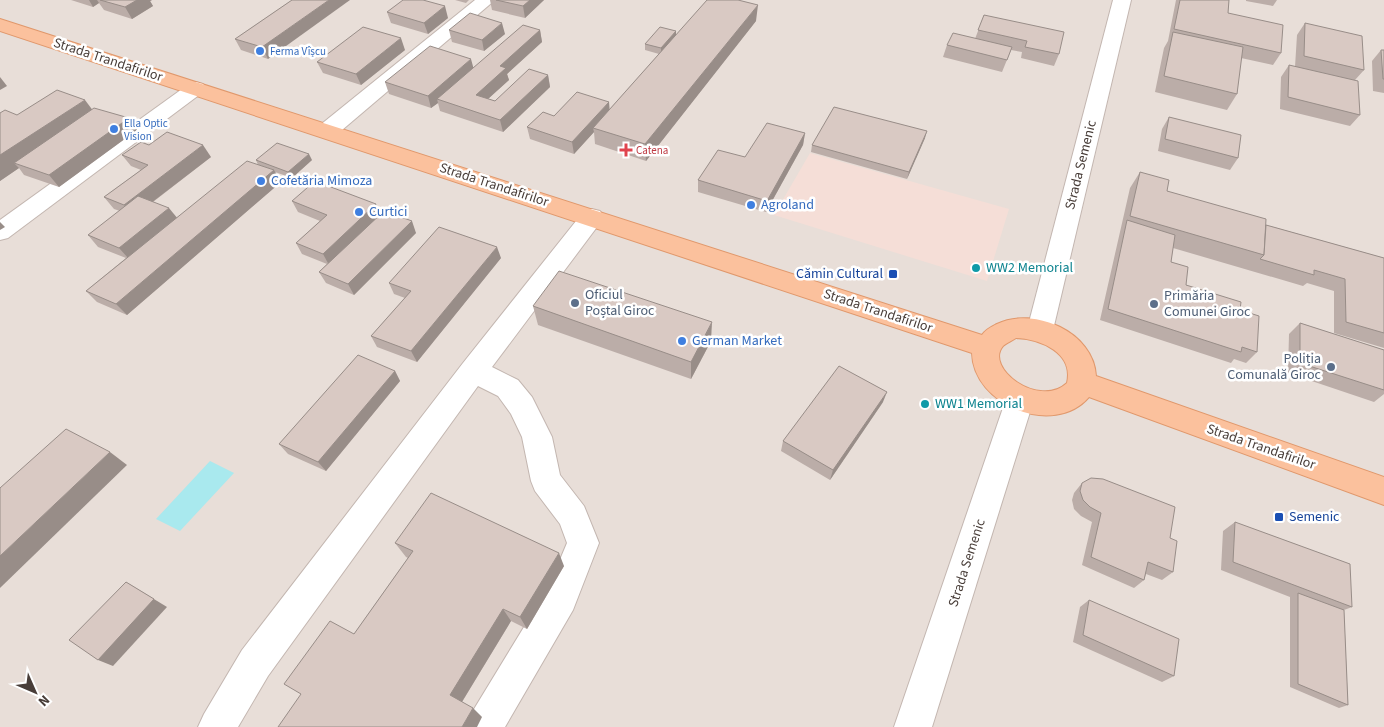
<svg xmlns="http://www.w3.org/2000/svg" width="1384" height="727" font-family="'Source Sans 3',sans-serif">
<style>
.residential{fill:#e8ded8}
.commercial{fill:#f5ded7}
.water{fill:#a9e9ee}
.lines{fill:none;stroke-linecap:round;stroke-linejoin:round}
.minor-casing{stroke:#c3b6b0;stroke-width:2}
.major-casing{stroke:#e0986c;stroke-width:2}
.minor{fill:#fff;fill-rule:evenodd}
.major{fill:#fbc19d;fill-rule:evenodd}
.wall{fill:#bbada8}
.shaded-wall{fill:#988d88}
.building{fill:#d9c9c3;stroke:#988d88}
.shop-dot{fill:#3f7fe0;stroke:#fff;stroke-width:2}
.health-dot{fill:#e0444e;stroke:#fff;stroke-width:2}
.culture-dot{fill:#0f9aa8;stroke:#fff;stroke-width:2}
.transit-dot{fill:#1a4fb4;stroke:#fff;stroke-width:2}
.service-dot{fill:#5c6f8a;stroke:#fff;stroke-width:2}
.labels{text-anchor:middle;dominant-baseline:central;stroke-width:5;stroke-linejoin:round;paint-order:stroke}
.far-shop-label{font-size:11px;fill:#366cbe;stroke:#fff;text-anchor:start}
.far-health-label{font-size:11px;fill:#be3a42;stroke:#fff;text-anchor:start}
.street-label{font-size:14px;fill:#483d38;stroke:#fff}
.shop-label{font-size:14px;fill:#366cbe;stroke:#fff;text-anchor:start}
.culture-label{font-size:14px;fill:#0d838f;stroke:#fff;text-anchor:start}
.transit-label{font-size:14px;fill:#164399;stroke:#fff;text-anchor:end}
.service-label{font-size:14px;fill:#4e5e75;stroke:#fff;text-anchor:start}
</style>
<rect width="100%" height="100%" fill="#f4eeea"/>
<rect class="residential" x="0" y="0" width="1384" height="727"/>
<path class="commercial" d="M810,153l199,56 -22,72 -213,-66z"/>
<path class="water" d="M210,461l24,12 -54,58 -24,-12z"/>
<g class="lines">
<g class="minor-casing">
<g id="minor">
<path d="M475,0h20l-160,136 -8,2 -8,-2 -3,-5 3,-5z"/>
<path d="M1113,0h18l-78,330 -4,7 -9,3 -9,-3 -4,-7z"/>
<path d="M196,82l7,2 3,4 -3,4 -195,146 -8,2v-20l189,-136z"/>
<path d="M592,209l8,2 4,6 -4,6 -108,144 26,13 14,17 20,40 8,38 24,31 15,37 -26,67 -68,117h-40l6,-13 78,-128 18,-43 -7,-19 -25,-33 -4,-10 -9,-44 -11,-23 -13,-18 -20,-10 -210,290 -30,51h-40l6,-13 38,-64 221,-287 121,-152z"/>
<path d="M1020,387l10,4 4,8 -102,328h-38l112,-328 4,-8z"/>
</g>
</g>
<g class="major-casing">
<path id="major" d="M0,19l982,316c4,-6 9,-8 15,-11 37,-18 97,8 99,52l288,101v28l-295,-108c-35,41 -116,8 -117,-44l-972,-322zM1016,338c25,1 58,15 51,45 -28,26 -83,-15 -64,-37 3,-3 9,-5 13,-8z"/>
</g>
<use href="#minor" class="minor"/>
<use href="#major" class="major"/>
</g>
<g class="wall">
<path d="M71,0h81l-2,1 3,5 -21,13 -28,-9 -5,-7 -6,4z"/>
<path d="M292,0l-24,59 -27,-9 -6,-11z"/>
<path d="M455,0h14l-3,3z"/>
<path d="M490,0h54l-19,18 -33,-8z"/>
<path d="M1176,0h53l-1,13 53,40 -8,12 -32,-7 -4,36 -10,16 -72,-18 9,-44 4,-7z"/>
<path d="M1246,0h31l-4,6 -27,-5z"/>
<path d="M387,12l61,6 -20,16 -37,-11z"/>
<path d="M984,15l75,39 -5,12 -33,-8 1,-6 -11,-2 -9,22 -59,-15 4,-12 28,-6z"/>
<path d="M756,21l-110,140 -51,-17 -1,-12 -20,22 -44,-15 -3,-12 27,-11 56,-7 49,-55 -14,-4v-6l31,-13v4z"/>
<path d="M1305,23l59,47 -9,10 5,35 -10,11 -70,-17 1,-32 8,-12 6,2 2,-32z"/>
<path d="M449,30l56,4 -21,17 -32,-9z"/>
<path d="M540,30l2,12 -35,32 2,6 -21,19 7,2 53,-26 2,12 -47,45 -63,-21 -2,-8 -7,5 -42,-14 -4,-12 88,-14z"/>
<path d="M405,50l-44,35 -38,-12 -6,-11z"/>
<path d="M1381,50h3v43l-11,-2 -1,-30z"/>
<path d="M92,109l37,9 8,12 -78,57 -35,-12 -5,-7 -19,13v-68l17,2z"/>
<path d="M1169,117l69,41 -8,12 -72,-19 4,-22z"/>
<path d="M805,133l-2,12 -37,67 -68,-20v-12l47,-23z"/>
<path d="M925,138l-18,41 -96,-27 1,-7z"/>
<path d="M149,145l62,12 -58,45 23,16 82,-53 -2,-5h56l-20,18 -17,-6 6,10 -154,133 -30,-13 -11,-11 40,-33 -28,-11 -10,-12 32,-24 -6,-2 -10,-12 37,-27 -10,-4 -9,-11z"/>
<path d="M1140,172l27,19 99,34 118,33v90l-50,-15v-42l-27,-8 -4,3 -130,-38 -2,14 15,23 54,25 17,42 -11,11 -12,-4 -3,4 -131,-43 30,-132z"/>
<path d="M292,201l89,13 35,19 -62,62 -28,-12 -7,-11 8,-8 -25,-10 -6,-11 24,-22 -22,-9z"/>
<path d="M501,258l-84,104 -40,-15 -6,-11 34,-38 -11,-4 -5,-11z"/>
<path d="M533,306l178,35 -20,38 -153,-54z"/>
<path d="M1300,323l84,27v44l-10,8 -86,-29 1,-39z"/>
<path d="M395,371l5,10 -74,90 -38,-17 -9,-10z"/>
<path d="M883,402l-53,78 -49,-29 2,-10z"/>
<path d="M1082,483l88,55 3,34 -11,8 -16,-6 -2,6 -10,8 -52,-23 10,-43 -11,-6 -7,-7 -2,-9 2,-7z"/>
<path d="M1235,522l117,85 -8,3 4,95 -9,3 -49,-21v-90l-69,-27 2,-39z"/>
<path d="M395,543l169,23 -37,63 -16,-8 -49,81 20,15 -128,-83 54,-76 -2,-1z"/>
<path d="M1089,600l85,76 -12,6 -89,-40 7,-35z"/>
</g>
<g class="shaded-wall">
<path d="M89,0h8l2,3 -6,4z"/>
<path d="M137,0h15l-2,1 3,5 -21,13 -7,-12z"/>
<path d="M329,0h21l-82,59 -6,-12z"/>
<path d="M530,0h14l-19,18 -2,-12z"/>
<path d="M758,5l-2,16 -110,140 -1,-17z"/>
<path d="M445,6l3,12 -20,16 -4,-11z"/>
<path d="M502,23l3,11 -21,17 -2,-11z"/>
<path d="M540,30l2,12 -35,32 2,6 -30,27 -3,-12 24,-29z"/>
<path d="M676,31v6l-15,17v-6z"/>
<path d="M401,38l4,12 -44,35 -5,-11z"/>
<path d="M471,59l3,11 -37,29 1,4 -7,5 -3,-12z"/>
<path d="M548,75l2,12 -47,45 -3,-12z"/>
<path d="M0,77l7,9 -7,4z"/>
<path d="M85,100l12,16 -83,47 5,5 -19,13v-26z"/>
<path d="M609,102l1,12 -17,14 1,4 -20,22 -2,-12z"/>
<path d="M129,118l8,12 -78,57 -10,-12z"/>
<path d="M927,131l-2,7 -18,41 2,-7z"/>
<path d="M805,133l-2,12 -37,67 1,-11z"/>
<path d="M203,145l8,12 -77,59 -10,-11z"/>
<path d="M309,154l3,6 -20,18 -4,-6z"/>
<path d="M274,170l7,12 -154,133 -11,-11z"/>
<path d="M376,204l6,11 -53,50 -6,-11z"/>
<path d="M169,208l9,11 -49,40 -10,-11z"/>
<path d="M412,221l4,12 -62,62 -6,-11z"/>
<path d="M0,222l5,5 -5,3z"/>
<path d="M497,247l4,11 -84,104 -6,-11z"/>
<path d="M712,322l-1,19 -20,38v-17z"/>
<path d="M395,371l5,10 -74,90 -8,-9z"/>
<path d="M887,392l-4,10 -53,78 3,-10z"/>
<path d="M110,452l17,13 -127,123v-32z"/>
<path d="M559,553l5,13 -37,63 -7,-12z"/>
<path d="M126,582l41,25 -54,59 -15,-6z"/>
<path d="M503,609l8,12 -51,84 -10,-10z"/>
<path d="M473,708l9,9 -5,10h-15z"/>
</g>
<g class="building">
<path d="M100,0h37l-12,7z"/>
<path d="M292,0h37l-67,47 -27,-8z"/>
<path d="M403,0h20l22,6 -21,17 -37,-11z"/>
<path d="M496,0h34l-7,6z"/>
<path d="M707,0h31l20,5 -113,139 -52,-16z"/>
<path d="M1180,0h49l-1,13 55,12 -2,28 -107,-24z"/>
<path d="M470,13l32,10 -20,17 -33,-10z"/>
<path d="M984,15l80,17 -5,22 -34,-7 2,-6 -49,-11z"/>
<path d="M1305,23l57,13 2,34 -60,-14z"/>
<path d="M523,25l17,5 -40,36 6,2 -30,27 19,6 34,-32 19,6 -48,45 -63,-21z"/>
<path d="M363,27l38,11 -45,36 -39,-12z"/>
<path d="M660,27l16,4 -15,17 -16,-4z"/>
<path d="M1173,32l70,15 -6,47 -73,-18z"/>
<path d="M953,33l59,14 -5,13 -60,-15z"/>
<path d="M430,46l41,13 -43,37 -43,-14z"/>
<path d="M1381,50h3v29h-1z"/>
<path d="M1289,65l69,16 2,34 -72,-18z"/>
<path d="M57,90l28,10 -85,55v-42l5,-3 12,5z"/>
<path d="M577,92l32,10 -37,40 -45,-15 16,-15 11,4z"/>
<path d="M834,107l93,24 -18,41 -97,-27z"/>
<path d="M94,108l35,10 -80,57 -35,-12z"/>
<path d="M1169,117l72,18 -3,23 -73,-19z"/>
<path d="M767,123l38,10 -38,68 -69,-21 20,-30 27,7z"/>
<path d="M167,132l36,13 -79,60 -20,-8 44,-32 -26,-10 19,-13 8,3z"/>
<path d="M277,143l32,11 -21,18 -32,-12z"/>
<path d="M247,161l27,9 -158,134 -30,-13z"/>
<path d="M1140,172l29,8 -2,11 99,28 -2,36 -134,-39z"/>
<path d="M315,181l61,23 -53,50 -27,-11 31,-28 -35,-14z"/>
<path d="M138,196l31,12 -50,40 -31,-13z"/>
<path d="M384,211l28,10 -64,63 -29,-12z"/>
<path d="M1127,220l48,15 -4,27 17,5 -2,18 55,17 -1,8 19,6 -2,36 -15,-5 -1,5 -133,-43z"/>
<path d="M1266,225l118,33v75l-38,-11 -1,-43 -31,-9v5l-54,-16 4,-4z"/>
<path d="M439,227l58,20 -86,104 -40,-15 40,-45 -22,-8z"/>
<path d="M559,271l153,51 -21,40 -158,-56z"/>
<path d="M1300,323l84,27v40l-84,-27z"/>
<path d="M358,355l37,16 -77,91 -39,-18z"/>
<path d="M839,366l48,26 -54,78 -50,-29z"/>
<path d="M66,429l44,23 -110,104v-68z"/>
<path d="M1091,478l12,1 72,28 -5,31 7,3 -4,31 -25,-10 -4,18 -53,-23 10,-44 -11,-6 -7,-7 -3,-9 2,-8z"/>
<path d="M431,493l128,60 -39,64 -17,-8 -53,86 23,13 -11,19h-184l23,-33 -17,-10 46,-63 24,13 59,-83 -18,-8z"/>
<path d="M1235,522l115,42 2,43 -119,-45z"/>
<path d="M126,582l28,17 -56,61 -29,-20z"/>
<path d="M1298,593l46,17 4,95 -50,-21z"/>
<path d="M1089,600l90,39 -5,37 -91,-41z"/>
</g>
<g class="shop-dot">
<circle cx="260" cy="51" r="5"/>
<circle cx="114" cy="129" r="5"/>
<circle cx="261" cy="181" r="5"/>
<circle cx="751" cy="205" r="5"/>
<circle cx="359" cy="212" r="5"/>
<circle cx="682" cy="341" r="5"/>
</g>
<path class="health-dot" d="M623.5 142.5h5v5h5v5h-5v5h-5v-5h-5v-5h5z"/>
<g class="culture-dot">
<circle cx="976" cy="268" r="5"/>
<circle cx="925" cy="404" r="5"/>
</g>
<g class="transit-dot">
<rect x="888" y="269" width="10" height="10" rx="2.5"/>
<rect x="1274" y="512" width="10" height="10" rx="2.5"/>
</g>
<g class="service-dot">
<circle cx="575" cy="303" r="5"/>
<circle cx="1154" cy="304" r="5"/>
<circle cx="1331" cy="367" r="5"/>
</g>
<g class="labels">
<g class="far-shop-label">
<text x="270" y="51">Ferma Vîșcu</text>
<text x="124" y="123">Ella Optic<tspan x="124" dy="13">Vision</tspan></text>
</g>
<g class="far-health-label">
<text x="636" y="150">Catena</text>
</g>
<g class="street-label">
<text transform="translate(108 60) rotate(18)">Strada Trandafirilor</text>
<text transform="translate(1081 165) rotate(-76)">Strada Semenic</text>
<text transform="translate(494 185) rotate(18)">Strada Trandafirilor</text>
<text transform="translate(878 311) rotate(18)">Strada Trandafirilor</text>
<text transform="translate(1261 447) rotate(19)">Strada Trandafirilor</text>
<text transform="translate(967 563) rotate(-72)">Strada Semenic</text>
</g>
<g class="shop-label">
<text x="271" y="181">Cofetăria Mimoza</text>
<text x="761" y="205">Agroland</text>
<text x="369" y="212">Curtici</text>
<text x="692" y="341">German Market</text>
</g>
<g class="culture-label">
<text x="986" y="268">WW2 Memorial</text>
<text x="935" y="404">WW1 Memorial</text>
</g>
<g class="transit-label">
<text x="883" y="274">Cămin Cultural</text>
<text x="1289" y="517" text-anchor="start">Semenic</text>
</g>
<g class="service-label">
<text x="585" y="295">Oficiul<tspan x="585" dy="16">Poștal Giroc</tspan></text>
<text x="1164" y="296">Primăria<tspan x="1164" dy="16">Comunei Giroc</tspan></text>
<text x="1321" y="359" text-anchor="end">Poliția<tspan x="1321" dy="16">Comunală Giroc</tspan></text>
</g>
</g>
<g transform="translate(35 692) rotate(135)" stroke="#ffffff" stroke-width="4" paint-order="stroke">
<path d="M0-4L9 19L0 12L-9 19Z" fill="#483d38"/>
<text y="-8" font-size="14" font-weight="bold" text-anchor="middle" fill="#483d38">N</text>
</g>
</svg>
